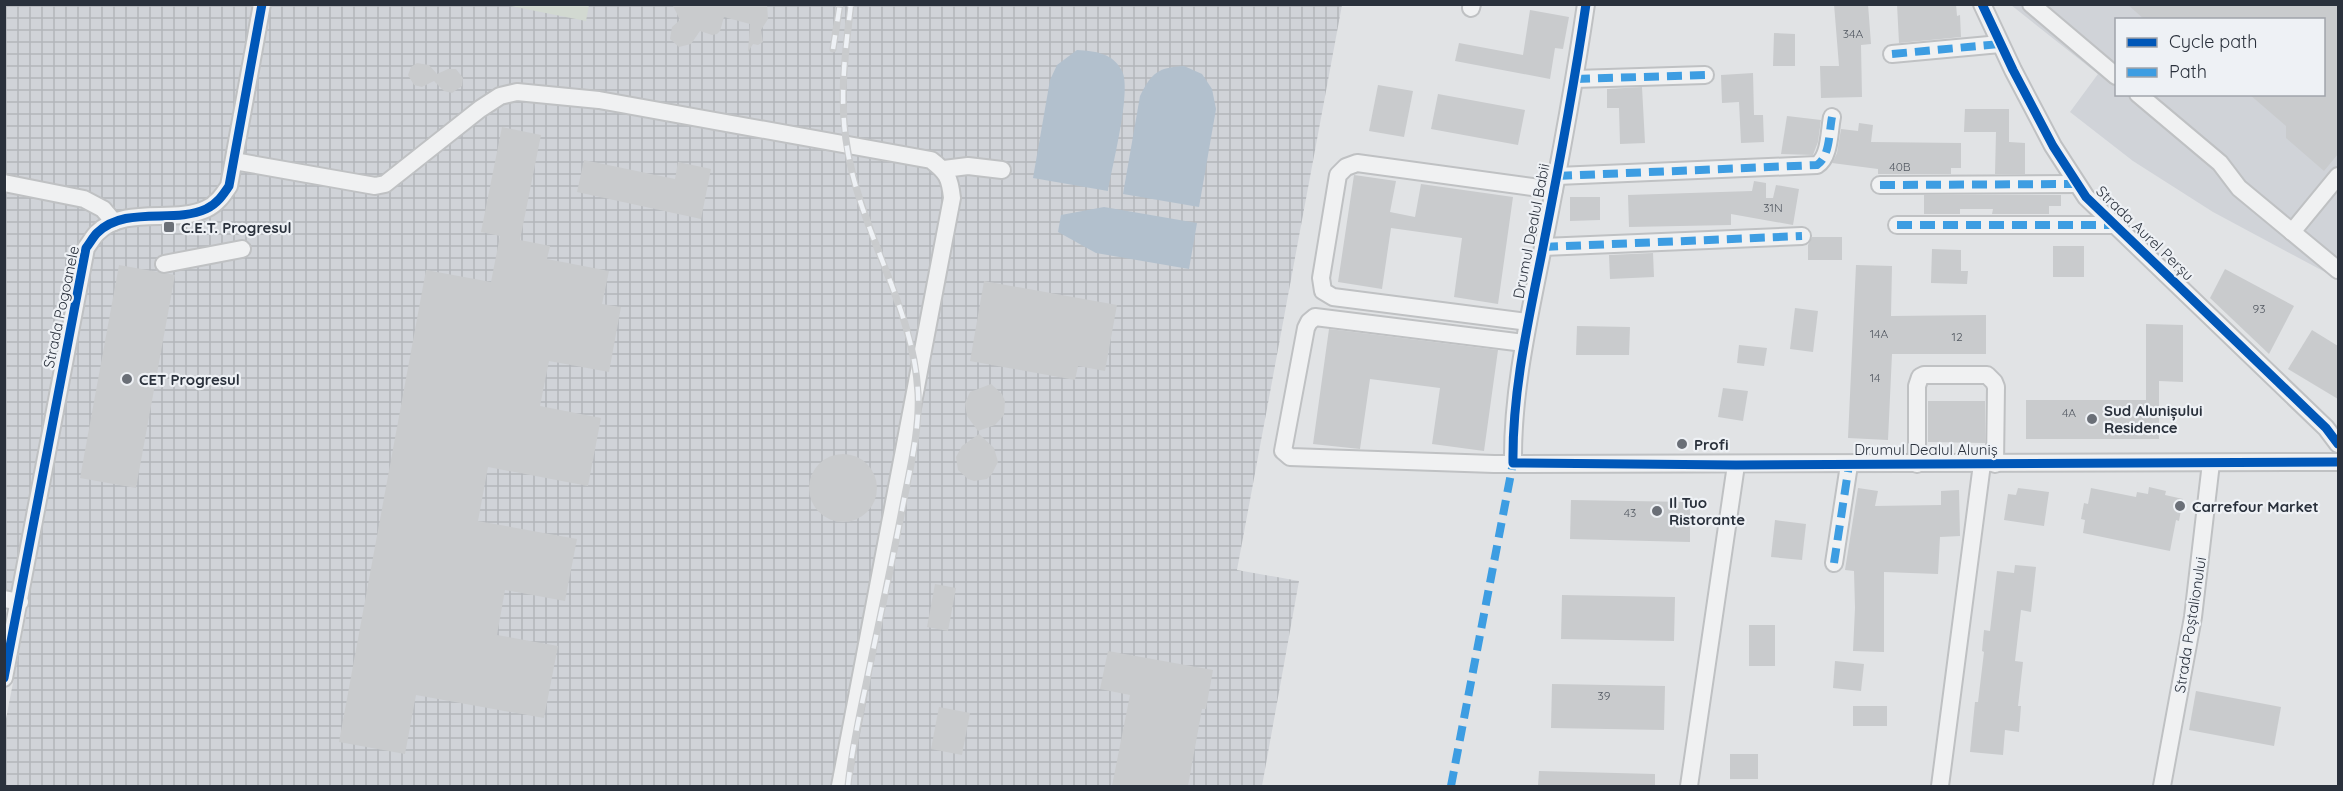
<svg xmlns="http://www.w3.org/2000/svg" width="2343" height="791" font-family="Quicksand,sans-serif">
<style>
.built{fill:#d0d3d8;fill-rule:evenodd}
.industrial{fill:url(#industrial-grid)}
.grass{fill:#d2d9d1}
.water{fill:#b2c0cd}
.building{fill:#c9cbcd}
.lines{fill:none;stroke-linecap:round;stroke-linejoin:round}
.minor-casing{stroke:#bfc1c3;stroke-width:20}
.minor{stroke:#f0f1f2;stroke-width:16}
.rail-casing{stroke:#c9cbcd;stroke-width:7}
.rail{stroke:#eef1f5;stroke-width:4.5;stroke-dasharray:14;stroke-linecap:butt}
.quiet{stroke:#3d9de2;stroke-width:8;stroke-dasharray:15 8;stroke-linecap:butt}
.cycleway-casing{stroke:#eef1f5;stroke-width:13}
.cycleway{stroke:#0057b8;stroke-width:9}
.poi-dot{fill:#6a6f77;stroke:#eef1f5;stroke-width:2}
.labels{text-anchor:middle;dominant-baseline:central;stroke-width:4.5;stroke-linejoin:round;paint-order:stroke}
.number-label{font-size:12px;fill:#525861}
.poi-label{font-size:15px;font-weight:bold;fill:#2a313c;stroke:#eef1f5;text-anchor:start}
.street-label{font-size:15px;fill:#2a313c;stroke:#eef1f5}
</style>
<defs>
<pattern id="industrial-grid" width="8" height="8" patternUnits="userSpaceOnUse" patternTransform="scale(1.5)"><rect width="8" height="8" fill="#d0d3d8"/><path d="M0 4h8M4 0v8" fill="none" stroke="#b3b6ba"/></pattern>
</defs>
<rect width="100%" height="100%" fill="#e1e3e5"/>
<path class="built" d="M2011,5h327v274l-125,-67 -80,-51 -63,-49 28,-38zM2116,20h208v74h-208z"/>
<path class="industrial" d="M5,5h1337l-105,565 62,11 -37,205h-1257v-62l24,-124 -24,-6z"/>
<path class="grass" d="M505,5h84l-3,16z"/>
<g class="water">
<path d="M1077,50c18,1 36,3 45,21 10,19 -10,96 -14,120l-75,-13 17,-98 7,-15z"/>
<path d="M1184,66l18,8 10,15 4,20 -17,98 -76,-13 17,-98c11,-23 19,-29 44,-30z"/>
<path d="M1104,207l93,16 -8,46 -93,-16 -38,-21 3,-17z"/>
</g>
<g class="building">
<path d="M672,4h95l1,15 -7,11 2,12 -5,3 -5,-1 -5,8 2,-28 -26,-7 -4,14 -3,3 -5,1 -12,-4 -9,13 -12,3 -9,-8 2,-12 8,-7z"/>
<path d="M1834,4h34l3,40 -10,1 1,52 -41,1 -1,-32h19z"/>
<path d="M1897,4h59l1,12 3,-1 1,22 -62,6z"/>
<path d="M2127,4h211v150l-14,17 -38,-33v-12l-37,-32h75v-74h-179z"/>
<path d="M1530,10l39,7 -6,32 -8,-1 -5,31 -95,-18 4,-18 64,12z"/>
<path d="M1774,33l21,1v32h-22z"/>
<path d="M417,63l12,2 8,9 11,-5h8l7,9 -1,8 -10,7 -8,-2 -10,-10 -12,6 -8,-2 -6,-10 3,-8z"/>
<path d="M1753,73l1,42h9l1,27 -23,1 -2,-41 -17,1 -1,-28z"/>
<path d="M1378,85l35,6 -9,46 -35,-6z"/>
<path d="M1642,87l3,56 -25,1 -1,-36h-12v-19z"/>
<path d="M1438,94l87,16 -7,35 -87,-16z"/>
<path d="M1965,109h44v33l16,1v31h-30l1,-42h-32z"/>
<path d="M1787,116l34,4 -3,22 -5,13 -32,-1z"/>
<path d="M1859,123l14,2 -2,17 90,1v25h-10v6h-73v-5l-46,-6 5,-10 4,-24 17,2z"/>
<path d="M502,127l39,8 -21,105 30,6 -3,13 62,12 -7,33 19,3 -12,65 -60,-11 -9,45 61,12 -13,68 -100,-19 -10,54 99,18 -12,62 -60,-11 -8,45 61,11 -14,72 -128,-23 -11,59 -66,-12 87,-472 65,12 9,-46 -19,-4z"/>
<path d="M584,160l91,19 3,-17 33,7 -10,50 -124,-27z"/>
<path d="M1354,175l42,6 -6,31 25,5 6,-33 92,13 -15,107 -44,-7 8,-59 -71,-10 -9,61 -44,-7z"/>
<path d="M1754,181l12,2v15h7l3,-13 23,4 -6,36 -62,-11v11l-102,2 -1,-32 124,-4z"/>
<path d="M1924,195h137v11h-12v8h-57l1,-5h-33v5h-36z"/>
<path d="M1570,197h30v23l-30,1z"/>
<path d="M1812,237h30v23h-34v-15z"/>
<rect x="2053" y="246" width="31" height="31"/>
<path d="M1932,249l29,1v21h7l-1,13 -36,-1z"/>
<path d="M1653,253l1,24 -44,2 -1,-24z"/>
<path d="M119,265l56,10 -39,213 -56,-10z"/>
<path d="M1856,265l36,1 -1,50 95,-1v39h-94l-4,86 -40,-2z"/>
<path d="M2225,269l69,37 -25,48 -59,-56z"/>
<path d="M984,281l133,24 -12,66 -27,-5 -3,14 -105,-19z"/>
<path d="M1795,308l23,3 -5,41 -23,-3z"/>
<path d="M2146,324l37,1v57l-24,-1v58h-133v-39h120z"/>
<path d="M1577,326l53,1 -1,28h-53z"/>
<path d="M1329,329l169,21 -14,101 -52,-7 8,-56 -70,-9 -10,70 -47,-5z"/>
<path d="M2312,330l26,16v53l-50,-30z"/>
<path d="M1739,345l28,3 -3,18 -27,-3z"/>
<path d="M991,384l11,10 3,7 -1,14 -9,10 -17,6 -11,-15 -2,-13 5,-11z"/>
<path d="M1723,388l25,3 -5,30 -25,-4z"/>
<path d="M1928,401h57v42l-57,-1z"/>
<path d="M979,434l15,14 4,14 -6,12 -5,5 -13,2 -6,-2 -10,-9 -2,-13 6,-11z"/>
<circle cx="843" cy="488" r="34"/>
<path d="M2149,487l17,4 -1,4 18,4 -4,22 -3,-1 -6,31 -87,-18 2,-13 -4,-1 3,-16 4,1 3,-16 45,9 1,-5 11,2z"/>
<path d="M1858,488l20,3 -3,15 66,-1v-14l18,-1 1,46 -20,1 -2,37 -54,-2v80l-31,-1 2,-43 -1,-37 -9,-1z"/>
<path d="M2018,488l31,4 -5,34 -40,-6 4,-26 8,1z"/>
<path d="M1571,500l119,2v40l-120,-3z"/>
<path d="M1775,520l31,4 -4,36 -31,-3z"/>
<path d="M2015,565l21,2 -5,45 -10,-2 -6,51 8,1 -5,44h3l-2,26 -14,-2 -2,25 -33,-3 5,-50h3l6,-50 -2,-1 2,-21 6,1 7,-60 17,2z"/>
<path d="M935,584l21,4 -8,43 -21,-4z"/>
<path d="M1562,595l113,2 -1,44 -113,-2z"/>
<rect x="1749" y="625" width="26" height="41"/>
<path d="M1108,651l105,19 -7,39h-4l-14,77h-76l18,-91 -30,-6z"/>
<path d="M1835,661l29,3 -3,27 -28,-3z"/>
<path d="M1552,684l113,2 -1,44 -113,-2z"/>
<path d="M2196,691l85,16 -7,39 -85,-16z"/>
<rect x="1853" y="706" width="34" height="20"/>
<path d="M939,707l31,6 -8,42 -31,-6z"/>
<rect x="1730" y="754" width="28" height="25"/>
<path d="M1539,771l116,3v12h-117z"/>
</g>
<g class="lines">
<g class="minor-casing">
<g id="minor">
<path d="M1982,4l31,66 40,76 33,51 240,231 12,16"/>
<path d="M2031,4l85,72"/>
<path d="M1471,8l1,-4"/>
<path d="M1892,54l108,-10"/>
<path d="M1575,79l130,-4"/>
<path d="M2138,94l82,69 19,25 99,82"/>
<path d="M234,161l141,25 10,-2 95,-75 20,-13 17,-4 82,8 332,60c16,12 19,18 21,38l-112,588"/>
<path d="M944,169l24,-3 34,4"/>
<path d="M1557,176l260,-11c13,-8 12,-33 15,-48"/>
<path d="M4,183l80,16 19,10 11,13"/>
<path d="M1880,185l196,-1"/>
<path d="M1897,225h216"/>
<path d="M2292,232l46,-56"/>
<path d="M1543,247l259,-11"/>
<path d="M164,264l78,-15"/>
<path d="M1528,322l-195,-25 -10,-6 -2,-13 17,-103 8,-8 11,-4 197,27"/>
<path d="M1524,343l-209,-26 -6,5 -3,6 -23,123 7,6 204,7 844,-2"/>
<path d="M1513,463c-1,-72 16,-145 30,-216 16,-81 31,-161 43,-243"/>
<path d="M1917,464v-78l3,-9 4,-2h63l7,7 2,5 -1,77"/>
<path d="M1834,563l15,-98"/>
<path d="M4,599l16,3"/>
<path d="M4,678l82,-430c4,-5 7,-11 11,-15 28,-28 77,-9 109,-24 11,-5 17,-14 23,-23l33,-182"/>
<path d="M1689,786l47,-321"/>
<path d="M1940,786l42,-322"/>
<path d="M2162,786l31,-169 18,-154"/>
</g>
</g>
<use href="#minor" class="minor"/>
<g class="rail-casing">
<g id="rail">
<path d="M833,49l7,-45"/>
<path d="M848,786c4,-39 13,-77 21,-116 11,-53 23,-107 33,-160 7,-38 18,-79 16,-117 -4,-76 -45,-141 -64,-213 -17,-63 -11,-112 -3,-176"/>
</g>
</g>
<use href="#rail" class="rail"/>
<g class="quiet">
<path d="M1892,54l108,-10"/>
<path d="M1575,79l130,-4"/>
<path d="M1557,176l260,-11c13,-8 12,-33 15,-48"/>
<path d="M1880,185l196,-1"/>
<path d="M1897,225h216"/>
<path d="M1543,247l259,-11"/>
<path d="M1834,563l15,-98"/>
<path d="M1451,786l62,-323"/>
</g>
<g class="cycleway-casing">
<g id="cycleway">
<path d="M1586,4c-12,82 -27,162 -43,243 -14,71 -31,144 -30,216l223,2 602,-3"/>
<path d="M1982,4l31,66 40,76 33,51 240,231 12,16"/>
<path d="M4,678l82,-430c4,-5 7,-11 11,-15 28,-28 77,-9 109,-24 11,-5 17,-14 23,-23l33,-182"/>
</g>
</g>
<use href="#cycleway" class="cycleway"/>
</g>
<g class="poi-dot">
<rect x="163" y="221" width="12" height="12" rx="3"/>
<circle cx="127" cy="379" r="6"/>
<circle cx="2092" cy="419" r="6"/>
<circle cx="1682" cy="444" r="6"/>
<circle cx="2180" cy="506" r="6"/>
<circle cx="1657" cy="511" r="6"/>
</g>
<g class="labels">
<g class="number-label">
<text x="1853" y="33">34A</text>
<text x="1900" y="166">40B</text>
<text x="1773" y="207">31N</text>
<text x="2259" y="308">93</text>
<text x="1879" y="333">14A</text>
<text x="1957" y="336">12</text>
<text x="1875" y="377">14</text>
<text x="2069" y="412">4A</text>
<text x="1630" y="512">43</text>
<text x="1604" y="695">39</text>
</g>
<g class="poi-label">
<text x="181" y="227">C.E.T. Progresul</text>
<text x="139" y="379">CET Progresul</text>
<text x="2104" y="410">Sud Alunișului<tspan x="2104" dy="17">Residence</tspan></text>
<text x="1694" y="444">Profi</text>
<text x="1669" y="502">Il Tuo<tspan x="1669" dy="17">Ristorante</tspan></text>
<text x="2192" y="506">Carrefour Market</text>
</g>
<g class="street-label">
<text transform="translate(1531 231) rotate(-79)">Drumul Dealul Babii</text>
<text transform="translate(2145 233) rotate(44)">Strada Aurel Perșu</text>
<text transform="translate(61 307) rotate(-78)">Strada Pogoanele</text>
<text x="1926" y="449">Drumul Dealul Aluniș</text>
<text transform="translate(2190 625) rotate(-81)">Strada Poștalionului</text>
</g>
</g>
<rect width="2343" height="791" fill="none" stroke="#2a313c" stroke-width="12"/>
<rect x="2115" y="18" width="210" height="78" fill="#eef1f5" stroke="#a0a4ab" stroke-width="1.5"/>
<rect x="2127" y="38" width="30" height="9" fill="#0057b8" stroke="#a0a4ab" stroke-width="1.5"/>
<text x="2169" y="48" font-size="18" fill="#2a313c">Cycle path</text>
<rect x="2127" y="68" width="30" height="9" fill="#3d9de2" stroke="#a0a4ab" stroke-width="1.5"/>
<text x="2169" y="78" font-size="18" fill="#2a313c">Path</text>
</svg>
